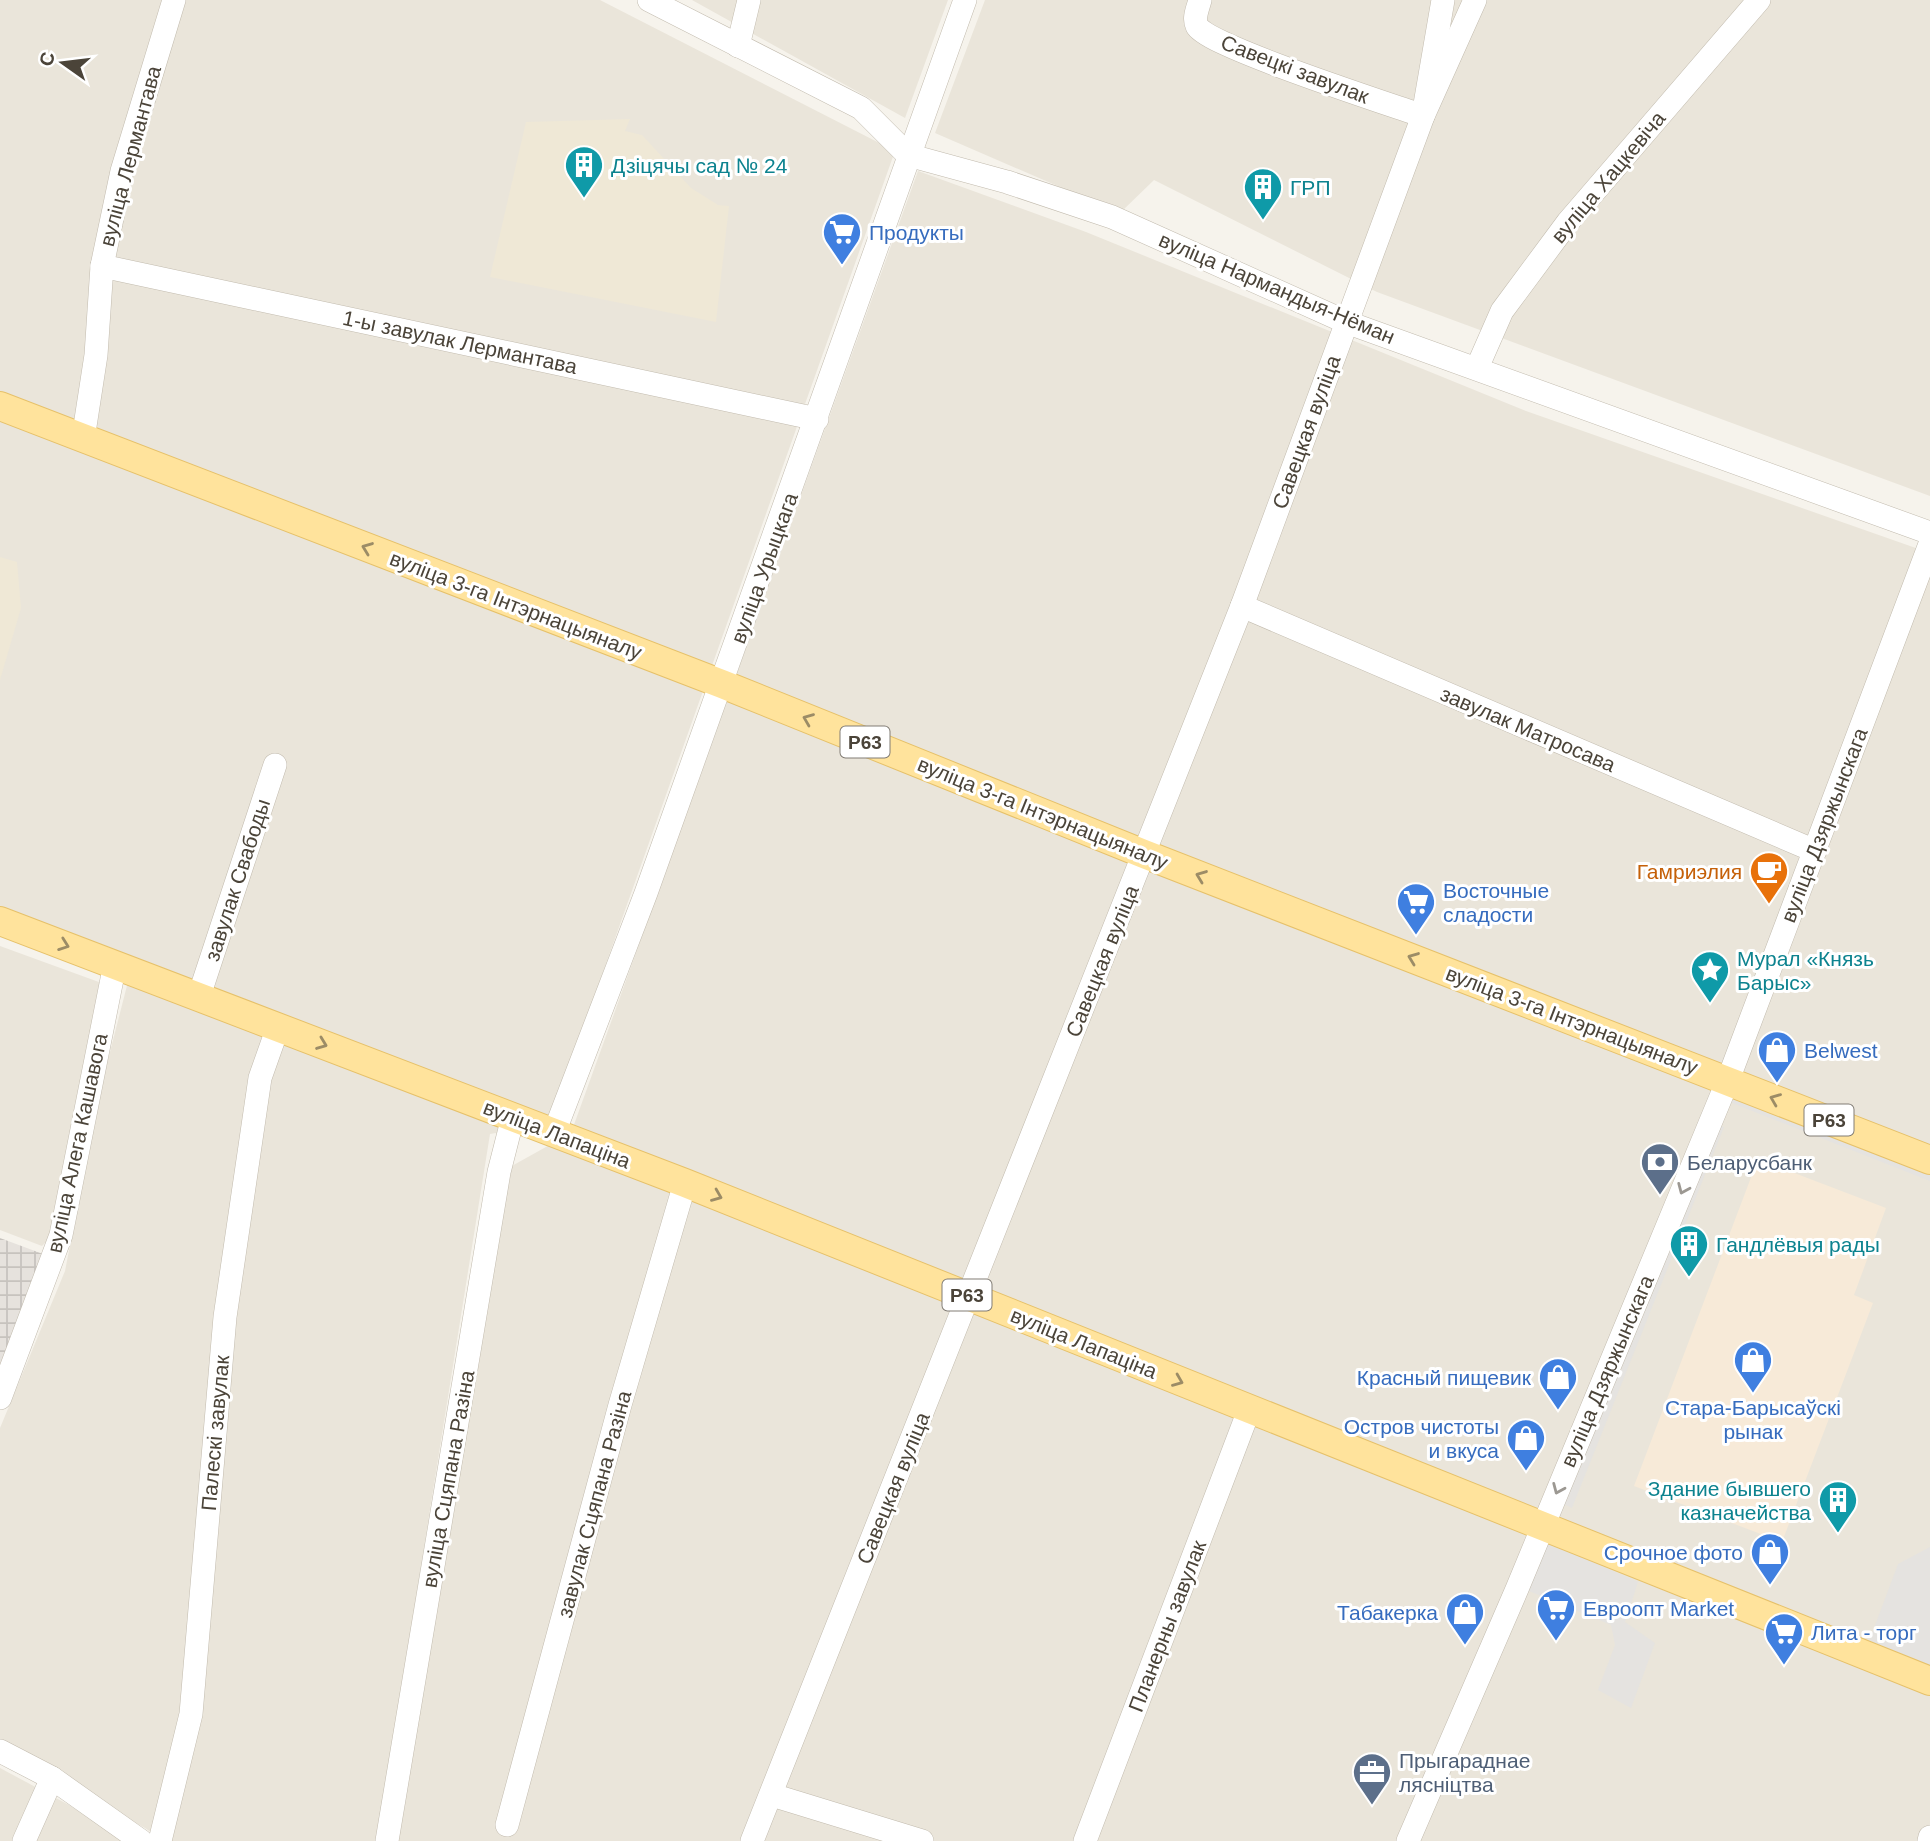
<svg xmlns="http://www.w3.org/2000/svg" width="1930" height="1841" font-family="Helvetica,sans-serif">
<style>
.residential{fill:#eae5da}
.commercial{fill:#f7ead8}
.industrial{fill:url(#industrial-grid)}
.education{fill:#efe8d6}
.parking{fill:#e5e3e0}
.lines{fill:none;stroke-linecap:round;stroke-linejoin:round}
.minor-casing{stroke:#c2bbae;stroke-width:24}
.major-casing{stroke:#e6c16a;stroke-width:30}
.minor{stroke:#fff;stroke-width:23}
.major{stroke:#ffe39c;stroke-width:28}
.oneway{stroke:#9c8c66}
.oneway2{stroke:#9c9892}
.labels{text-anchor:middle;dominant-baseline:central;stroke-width:6;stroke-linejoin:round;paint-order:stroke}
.shield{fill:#fff;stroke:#817c74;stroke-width:2}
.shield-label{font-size:19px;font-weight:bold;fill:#4b4439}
.street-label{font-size:21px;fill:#4b4439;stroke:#fff}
.culture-label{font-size:21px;fill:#0d838f;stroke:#fff;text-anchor:start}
.shop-label{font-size:21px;fill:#366cbe;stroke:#fff;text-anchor:start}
.food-label{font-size:21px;fill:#c56008;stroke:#fff;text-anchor:end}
.service-label{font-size:21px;fill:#4e5e75;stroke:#fff;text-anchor:start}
</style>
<defs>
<pattern id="industrial-grid" width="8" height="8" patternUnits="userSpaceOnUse" patternTransform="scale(1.75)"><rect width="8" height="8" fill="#e6e2dd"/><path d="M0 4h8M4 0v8" fill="none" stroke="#c7c3be"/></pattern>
</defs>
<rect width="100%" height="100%" fill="#f6f3ec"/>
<g class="residential">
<path d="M0,0h600l295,151 -346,973 -59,10 -113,707h-213l-19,-13 -145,-80v-320l65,-157 35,-180 32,-125 -132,-54z"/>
<path d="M692,0h256l-43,118z"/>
<path d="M985,0h945v496l-553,-204 -223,-112 -34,33 -185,-80z"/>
<path d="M918,171l168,61 440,179 404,142v1288h-1534l114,-674 61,-34z"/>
<path d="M0,946l107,39 -51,247 -14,14 -42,-16z"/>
<path d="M0,1768l69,37 56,36h-125z"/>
</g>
<path class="commercial" d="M1758,1159l128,49 -32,87 19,8 -91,239 -148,-56z"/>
<path class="industrial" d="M0,1238l43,16 -43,132z"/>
<g class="education">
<path d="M630,119l-5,12 17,4 49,53 27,17 11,1 -13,116 -226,-45 36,-155z"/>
<path d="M0,557l17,5 4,46 -21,72z"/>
</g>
<g class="parking">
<path d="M1732,1088l198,74v19l-203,-80z"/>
<path d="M1714,1123l10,4 -152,381 -11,-5z"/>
<path d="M1547,1542l91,40 -13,40 30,21 -24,65 -33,-18 17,-45 -4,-20 -82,-34z"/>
<path d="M1930,1547v119l-62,-22 30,-80z"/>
</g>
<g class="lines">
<g class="minor-casing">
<g id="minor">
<path d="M649,0l212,108 47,47 99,27 105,35 234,105 584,211"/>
<path d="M1200,0c-2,8 -7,18 -3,26 8,19 195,79 226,90l20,-116"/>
<path d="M738,46l11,-46"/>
<path d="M102,266l715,153"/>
<path d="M1477,368l25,-57 66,-89 191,-222"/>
<path d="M83,439l13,-84 6,-89 20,-95 52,-171"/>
<path d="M1242,606l573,245"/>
<path d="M199,996l76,-231"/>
<path d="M554,1133l92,-240 319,-893"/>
<path d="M0,1398l61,-163 54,-271"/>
<path d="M0,1751l52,27 89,63"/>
<path d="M772,1795l150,46"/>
<path d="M507,1825l113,-420 65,-222"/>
<path d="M24,1841l28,-63"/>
<path d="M160,1841l31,-127 34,-397 35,-239 18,-51"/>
<path d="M387,1841l112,-669 14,-55"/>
<path d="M752,1841l490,-1235 181,-490 52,-116"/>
<path d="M1085,1841l164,-431"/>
<path d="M1408,1841l109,-252 211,-509 202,-536"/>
<path d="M1929,1841l1,-4"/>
</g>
</g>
<g class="major-casing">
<g id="major">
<path d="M0,406l722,278 422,170 786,306"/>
<path d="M0,921l685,262 1245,498"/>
</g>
</g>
<use href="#minor" class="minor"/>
<use href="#major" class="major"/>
</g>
<defs><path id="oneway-chevron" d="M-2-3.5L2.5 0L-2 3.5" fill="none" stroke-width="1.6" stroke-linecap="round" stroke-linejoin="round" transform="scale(1.75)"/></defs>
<g class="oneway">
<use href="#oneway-chevron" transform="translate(367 548) rotate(-159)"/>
<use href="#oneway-chevron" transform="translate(808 719) rotate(-158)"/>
<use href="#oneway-chevron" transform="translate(1201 876) rotate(-159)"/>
<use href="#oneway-chevron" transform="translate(64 945) rotate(20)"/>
<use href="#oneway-chevron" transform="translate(1413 958) rotate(-159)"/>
<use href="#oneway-chevron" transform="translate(322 1044) rotate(21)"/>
<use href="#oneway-chevron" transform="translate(1775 1099) rotate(-158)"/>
<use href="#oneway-chevron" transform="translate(717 1196) rotate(22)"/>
<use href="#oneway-chevron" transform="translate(1178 1381) rotate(22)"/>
</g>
<g class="oneway2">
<use href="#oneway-chevron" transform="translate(1683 1189) rotate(113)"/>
<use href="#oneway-chevron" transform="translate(1558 1489) rotate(113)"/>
</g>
<defs>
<g id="building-pin" transform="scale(2.0125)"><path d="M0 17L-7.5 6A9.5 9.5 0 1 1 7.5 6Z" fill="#0f9aa8" stroke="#fff"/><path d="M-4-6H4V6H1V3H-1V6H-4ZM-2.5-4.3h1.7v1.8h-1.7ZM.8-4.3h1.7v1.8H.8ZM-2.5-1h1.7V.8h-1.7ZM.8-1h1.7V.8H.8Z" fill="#fff"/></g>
<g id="supermarket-pin" transform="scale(2.0125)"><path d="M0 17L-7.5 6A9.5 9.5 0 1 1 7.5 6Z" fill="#3f7fe0" stroke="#fff"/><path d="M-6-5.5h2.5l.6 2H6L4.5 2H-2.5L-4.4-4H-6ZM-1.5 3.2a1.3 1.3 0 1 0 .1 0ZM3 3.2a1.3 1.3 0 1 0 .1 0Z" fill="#fff"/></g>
<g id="cafe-pin" transform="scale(2.0125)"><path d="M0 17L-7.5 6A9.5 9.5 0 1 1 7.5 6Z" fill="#e8710a" stroke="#fff"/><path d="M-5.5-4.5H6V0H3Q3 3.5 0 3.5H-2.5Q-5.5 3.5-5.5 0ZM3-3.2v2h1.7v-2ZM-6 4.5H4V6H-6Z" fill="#fff"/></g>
<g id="sight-pin" transform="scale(2.0125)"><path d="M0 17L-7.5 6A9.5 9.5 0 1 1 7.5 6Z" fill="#0f9aa8" stroke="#fff"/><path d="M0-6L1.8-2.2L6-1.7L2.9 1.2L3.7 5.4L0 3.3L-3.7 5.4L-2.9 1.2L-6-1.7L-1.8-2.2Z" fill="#fff"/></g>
<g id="shop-pin" transform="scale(2.0125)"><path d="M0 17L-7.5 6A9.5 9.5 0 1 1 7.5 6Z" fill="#3f7fe0" stroke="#fff"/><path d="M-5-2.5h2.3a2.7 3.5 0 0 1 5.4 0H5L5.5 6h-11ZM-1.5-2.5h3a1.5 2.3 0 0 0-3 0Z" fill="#fff"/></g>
<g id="bank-pin" transform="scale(2.0125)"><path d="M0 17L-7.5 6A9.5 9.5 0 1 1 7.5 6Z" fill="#5c6f8a" stroke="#fff"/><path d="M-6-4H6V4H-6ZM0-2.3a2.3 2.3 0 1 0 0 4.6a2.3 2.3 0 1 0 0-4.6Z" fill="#fff"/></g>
<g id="office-pin" transform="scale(2.0125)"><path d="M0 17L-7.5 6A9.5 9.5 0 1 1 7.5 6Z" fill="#5c6f8a" stroke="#fff"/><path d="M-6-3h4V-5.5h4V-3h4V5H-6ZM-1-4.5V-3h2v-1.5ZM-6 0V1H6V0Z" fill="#fff"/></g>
</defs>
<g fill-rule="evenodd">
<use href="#building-pin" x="584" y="165"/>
<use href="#building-pin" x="1263" y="187"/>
<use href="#supermarket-pin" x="842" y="232"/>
<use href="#cafe-pin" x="1769" y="871"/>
<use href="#supermarket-pin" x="1416" y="902"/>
<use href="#sight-pin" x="1710" y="970"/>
<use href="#shop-pin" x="1777" y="1050"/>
<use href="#bank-pin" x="1660" y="1162"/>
<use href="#building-pin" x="1689" y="1244"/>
<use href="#shop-pin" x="1753" y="1360"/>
<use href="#shop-pin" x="1558" y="1377"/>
<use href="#shop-pin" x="1526" y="1438"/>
<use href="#building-pin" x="1838" y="1500"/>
<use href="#shop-pin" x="1770" y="1552"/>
<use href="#supermarket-pin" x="1556" y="1608"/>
<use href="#shop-pin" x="1465" y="1612"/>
<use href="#supermarket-pin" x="1784" y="1632"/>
<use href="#office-pin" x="1372" y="1772"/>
</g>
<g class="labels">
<g class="shield">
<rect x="840.5" y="726.5" width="49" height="31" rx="5"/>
<rect x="1804.5" y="1104.5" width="49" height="31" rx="5"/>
<rect x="942.5" y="1279.5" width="49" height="31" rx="5"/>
</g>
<g class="shield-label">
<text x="865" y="742">Р63</text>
<text x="1829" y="1120">Р63</text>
<text x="967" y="1295">Р63</text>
</g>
<g class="street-label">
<text transform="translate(1295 69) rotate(21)">Савецкі завулак</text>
<text transform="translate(130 156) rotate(-75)">вуліца Лермантава</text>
<text transform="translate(1608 177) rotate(-50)">вуліца Хацкевіча</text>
<text transform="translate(1277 288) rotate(23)">вуліца Нармандыя-Нёман</text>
<text transform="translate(460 342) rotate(12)">1-ы завулак Лермантава</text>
<text transform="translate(1306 432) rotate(-70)">Савецкая вуліца</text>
<text transform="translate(764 568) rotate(-70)">вуліца Урыцкага</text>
<text transform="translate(516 605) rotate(21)">вуліца 3-га Інтэрнацыяналу</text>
<text transform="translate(1528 729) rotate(23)">завулак Матросава</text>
<text transform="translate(1043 813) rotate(22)">вуліца 3-га Інтэрнацыяналу</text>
<text transform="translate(1824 825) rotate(-69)">вуліца Дзяржынскага</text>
<text transform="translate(237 880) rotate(-72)">завулак Свабоды</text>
<text transform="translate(1102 961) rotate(-68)">Савецкая вуліца</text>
<text transform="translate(1572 1020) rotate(21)">вуліца 3-га Інтэрнацыяналу</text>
<text transform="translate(557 1134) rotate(21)">вуліца Лапаціна</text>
<text transform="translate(77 1143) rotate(-78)">вуліца Алега Кашавога</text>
<text transform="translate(1084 1343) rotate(22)">вуліца Лапаціна</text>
<text transform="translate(1607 1371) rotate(-67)">вуліца Дзяржынскага</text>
<text transform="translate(215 1433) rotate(-85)">Палескі завулак</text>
<text transform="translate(448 1479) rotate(-80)">вуліца Сцяпана Разіна</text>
<text transform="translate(893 1488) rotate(-68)">Савецкая вуліца</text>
<text transform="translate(594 1504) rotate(-75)">завулак Сцяпана Разіна</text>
<text transform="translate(1167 1626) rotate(-69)">Планерны завулак</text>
</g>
<g class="culture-label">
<text x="611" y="165">Дзіцячы сад № 24</text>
<text x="1290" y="187">ГРП</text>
<text x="1737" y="958">Мурал «Князь<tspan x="1737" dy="24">Барыс»</tspan></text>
<text x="1716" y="1244">Гандлёвыя рады</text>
<text x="1811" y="1488" text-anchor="end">Здание бывшего<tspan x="1811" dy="24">казначейства</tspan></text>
</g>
<g class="shop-label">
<text x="869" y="232">Продукты</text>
<text x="1443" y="890">Восточные<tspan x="1443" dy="24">сладости</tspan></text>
<text x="1804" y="1050">Belwest</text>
<text x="1531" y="1377" text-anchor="end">Красный пищевик</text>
<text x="1753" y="1407" text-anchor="middle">Стара-Барысаўскі<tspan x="1753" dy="24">рынак</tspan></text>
<text x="1499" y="1426" text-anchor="end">Остров чистоты<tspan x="1499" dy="24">и вкуса</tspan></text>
<text x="1743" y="1552" text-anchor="end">Срочное фото</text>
<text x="1583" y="1608">Евроопт Market</text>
<text x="1438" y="1612" text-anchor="end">Табакерка</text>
<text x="1811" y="1632">Лита - торг</text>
</g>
<g class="food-label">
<text x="1742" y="871">Гамриэлия</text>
</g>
<g class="service-label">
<text x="1687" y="1162">Беларусбанк</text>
<text x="1399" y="1760">Прыгараднае<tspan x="1399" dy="24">лясніцтва</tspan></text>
</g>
</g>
<g transform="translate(63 63) rotate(284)" stroke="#ffffff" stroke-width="5" paint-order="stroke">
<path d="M0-5L12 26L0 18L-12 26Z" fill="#4b4439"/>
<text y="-10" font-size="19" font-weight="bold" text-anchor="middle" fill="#4b4439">С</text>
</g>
</svg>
